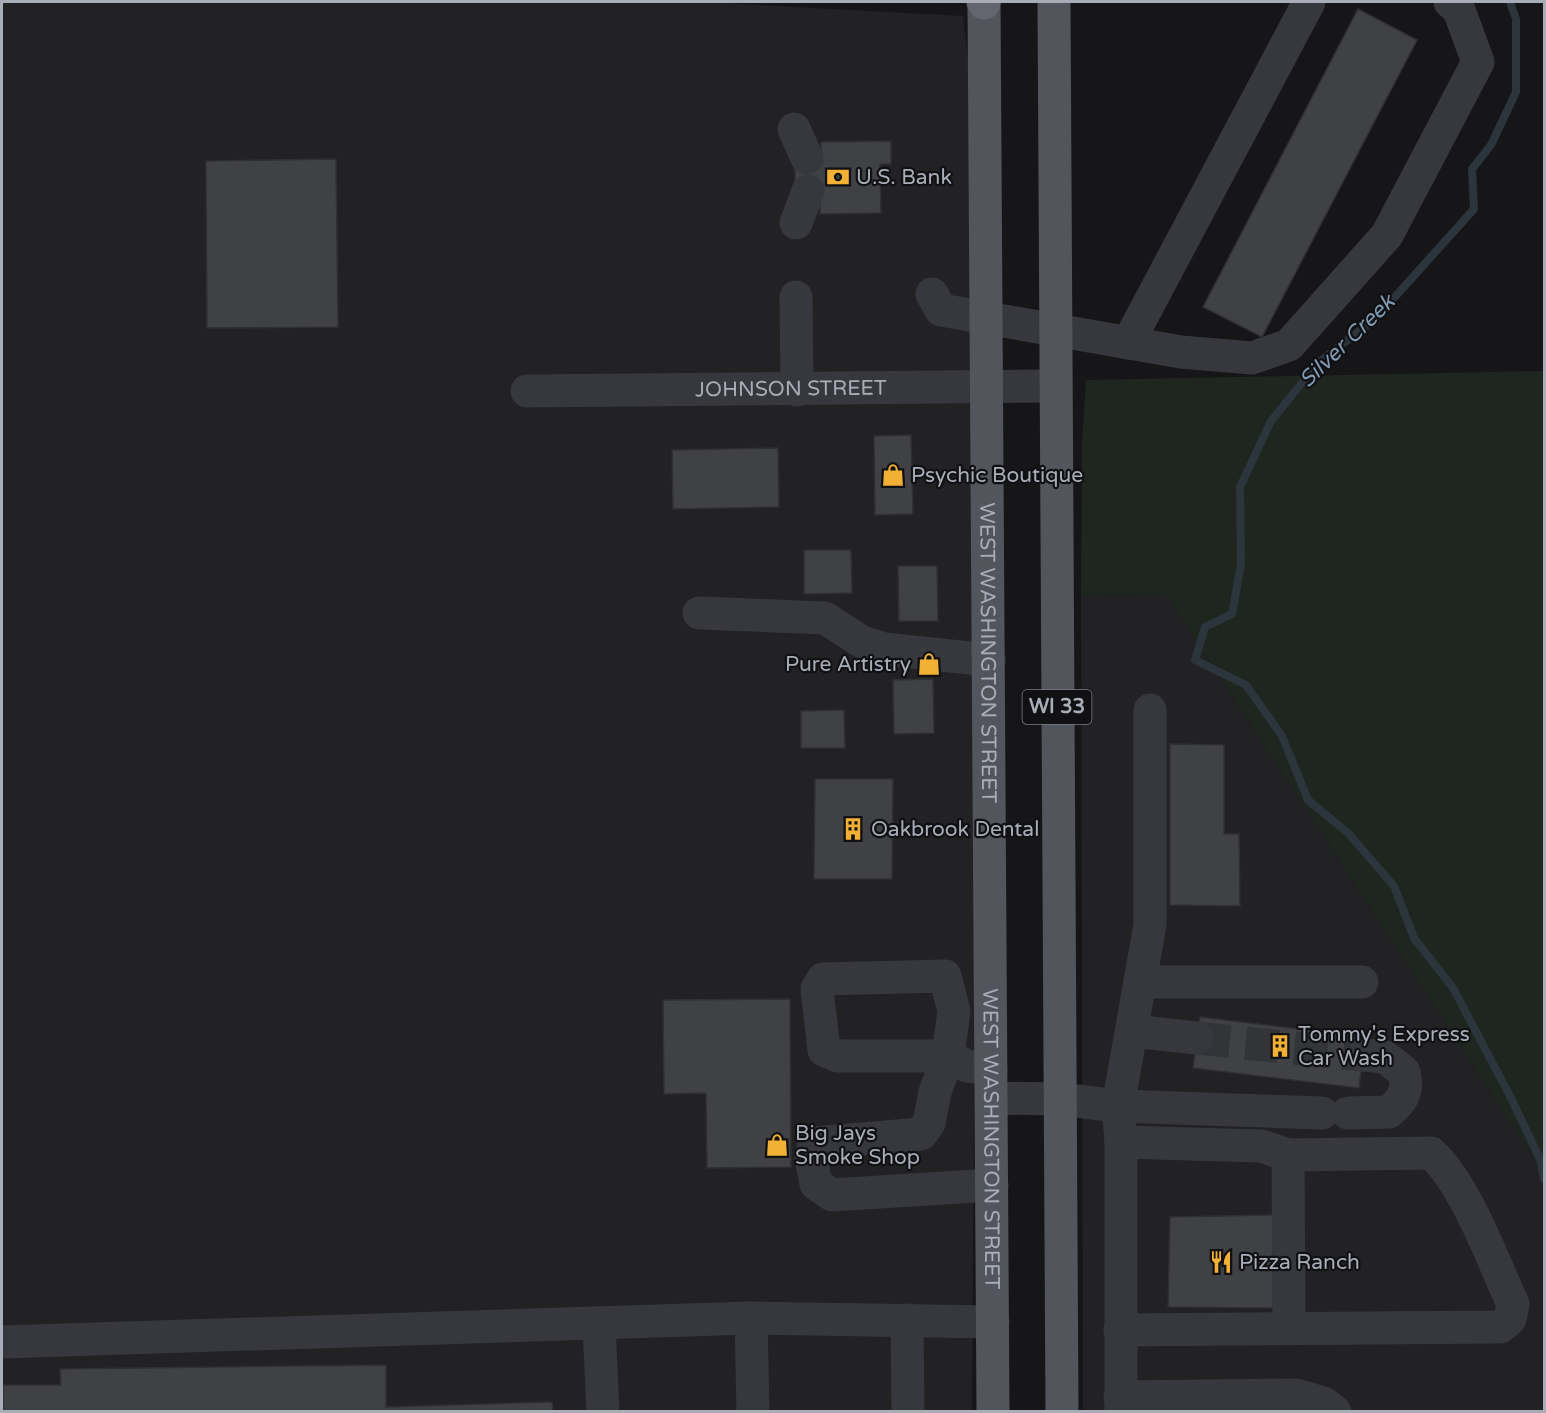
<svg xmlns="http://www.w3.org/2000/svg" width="1546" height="1413" font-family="'Varela Round',sans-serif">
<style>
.built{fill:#222225}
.green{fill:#1e261f}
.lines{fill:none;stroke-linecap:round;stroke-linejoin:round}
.stream{stroke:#2c353c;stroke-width:8}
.building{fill:#404145;stroke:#303034;stroke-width:1.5}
.minor-tunnel{stroke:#333438;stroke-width:33;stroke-dasharray:33 16;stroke-linecap:butt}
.minor{stroke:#37383d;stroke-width:33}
.major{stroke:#53555c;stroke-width:33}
.highway{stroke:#63666e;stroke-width:33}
.labels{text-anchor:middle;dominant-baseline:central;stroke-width:4.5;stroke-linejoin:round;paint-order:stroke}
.shield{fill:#111113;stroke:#7b7e86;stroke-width:1.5}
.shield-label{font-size:20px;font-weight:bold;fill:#a8adb8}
.poi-label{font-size:21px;fill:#a8adb8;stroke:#111113;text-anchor:start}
.street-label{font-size:21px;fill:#a8adb8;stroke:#111113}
.water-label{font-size:22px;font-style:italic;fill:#7f9bb3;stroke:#111113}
</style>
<rect width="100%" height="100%" fill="#161618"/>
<g class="built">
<path d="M2,2h701l260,14 11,95 1,826 -3,474 -970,1z"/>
<path d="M1081,595l86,1 377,578v237h-461z"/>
</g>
<path class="green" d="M1544,371v803l-377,-578 -86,-1 1,-155 4,-60z"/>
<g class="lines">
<path class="stream" d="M1510,2l6,17v73l-25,53 -19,24 2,40 -98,109 -58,45 -47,58 -31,66 1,77 -9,50 -27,13 -10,33 51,25 36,51 26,64 40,33 46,53 20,52 39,50 57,108 30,63 4,20"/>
</g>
<g class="building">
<path d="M1358,9l59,31 -155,297 -59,-30z"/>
<path d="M891,141v23h-11l1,49 -61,1v-24l-25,1v-33h26v-16z"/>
<path d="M336,159l2,168 -131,1 -1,-167z"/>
<path d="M911,435l2,79 -38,1 -1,-79z"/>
<path d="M778,448l1,59 -106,2 -1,-59z"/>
<path d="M804,550h47l1,43 -48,1z"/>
<path d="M898,566h39l1,55h-39z"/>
<path d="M933,679l1,54 -40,1 -1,-54z"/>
<path d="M844,710l1,38h-44v-37z"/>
<path d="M1170,744l54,1v89h15l1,72 -70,-1z"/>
<path d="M815,779h78l-1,100h-78z"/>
<path d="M790,999l1,168 -84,1 -1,-75 -42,1 -1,-94z"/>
<path d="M1200,1017l165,20 -6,51 -166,-20z"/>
<path d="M1273,1215v93l-105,-1 2,-90z"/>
<path d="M386,1365v42l166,-5 1,10h-550v-27h58l-1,-16z"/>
</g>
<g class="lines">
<path class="minor-tunnel" d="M1197,1038l166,17"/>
<g class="minor">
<path d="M794,129l13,29"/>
<path d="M796,223l12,-32"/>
<path d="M932,294l9,16 240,42 71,6 37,-13 98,-110 91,-173 -19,-52 -9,-8"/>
<path d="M796,297l1,93"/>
<path d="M1128,343l181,-341"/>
<path id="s1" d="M527,391l528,-5"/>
<path d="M699,613l126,5 37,24 22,7 105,11"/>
<path d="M1150,710v215l-32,181 204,7"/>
<path d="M1140,982h222"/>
<path d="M1132,1031l65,7"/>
<path d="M991,1069l-24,-3 -19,-10h-110l-14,-6 -7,-61 6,-10 122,-3 9,35 -6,45 -13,36 -6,31 -8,11 -107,9 -3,15 5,26 16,11 160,-10"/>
<path d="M992,1098l68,1 58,7 3,36v270"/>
<path d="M1348,1113l41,-1c14,-12 20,-22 15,-40l-19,-15 -22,-2"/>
<path d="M1288,1155l1,172"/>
<path d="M751,1318l2,94"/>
<path d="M907,1320l1,92"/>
<path d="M599,1325l4,87"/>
<path d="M1120,1330l380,-3 10,-8 3,-15c-20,-43 -48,-121 -82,-151l-143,2 -27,-9 -140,-4"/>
<path d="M2,1342l749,-24 242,4"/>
<path d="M1120,1397l176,-2 28,8 11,9"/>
</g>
<g class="major">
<path id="s2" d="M984,2l9,1410"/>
<path d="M1054,2l8,1410"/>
</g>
<path class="highway" d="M983,2l1,1"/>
</g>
<defs>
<g id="bank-bare" transform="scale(1.8)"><path d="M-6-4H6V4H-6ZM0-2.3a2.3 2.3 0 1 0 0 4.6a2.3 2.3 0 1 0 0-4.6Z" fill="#f2b134" stroke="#111113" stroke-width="2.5" paint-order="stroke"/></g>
<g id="shop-bare" transform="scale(1.8)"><path d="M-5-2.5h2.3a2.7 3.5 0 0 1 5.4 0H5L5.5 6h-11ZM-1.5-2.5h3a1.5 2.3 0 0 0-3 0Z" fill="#f2b134" stroke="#111113" stroke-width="2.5" paint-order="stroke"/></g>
<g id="building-bare" transform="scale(1.8)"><path d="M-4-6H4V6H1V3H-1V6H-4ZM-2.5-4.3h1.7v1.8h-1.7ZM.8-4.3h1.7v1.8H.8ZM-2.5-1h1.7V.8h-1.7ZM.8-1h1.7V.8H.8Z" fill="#f2b134" stroke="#111113" stroke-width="2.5" paint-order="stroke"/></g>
<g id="restaurant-bare" transform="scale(1.8)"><path d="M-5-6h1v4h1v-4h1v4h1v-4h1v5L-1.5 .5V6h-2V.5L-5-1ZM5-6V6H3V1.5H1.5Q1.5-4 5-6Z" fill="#f2b134" stroke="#111113" stroke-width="2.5" paint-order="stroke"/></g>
</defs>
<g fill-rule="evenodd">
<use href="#bank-bare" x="838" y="177"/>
<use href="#shop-bare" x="893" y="475"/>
<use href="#shop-bare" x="929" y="664"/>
<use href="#building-bare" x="853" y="829"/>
<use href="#building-bare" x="1280" y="1046"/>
<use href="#shop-bare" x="777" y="1145"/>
<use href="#restaurant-bare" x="1221" y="1262"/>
</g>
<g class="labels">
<rect class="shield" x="1022.5" y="690" width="69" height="34" rx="4.5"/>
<g class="shield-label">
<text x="1057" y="707">WI 33</text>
</g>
<g class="poi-label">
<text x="856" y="177">U.S. Bank</text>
<text x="911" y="475">Psychic Boutique</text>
<text x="911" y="664" text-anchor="end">Pure Artistry</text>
<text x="871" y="829">Oakbrook Dental</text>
<text x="1298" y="1034">Tommy's Express<tspan x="1298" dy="24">Car Wash</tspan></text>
<text x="795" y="1133">Big Jays<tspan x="795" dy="24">Smoke Shop</tspan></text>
<text x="1239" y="1262">Pizza Ranch</text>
</g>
<g class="street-label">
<text stroke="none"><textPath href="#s1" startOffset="264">JOHNSON STREET</textPath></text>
<text stroke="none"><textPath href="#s2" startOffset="651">WEST WASHINGTON STREET</textPath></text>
<text stroke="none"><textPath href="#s2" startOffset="1137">WEST WASHINGTON STREET</textPath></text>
</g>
<g class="water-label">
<text transform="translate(1347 341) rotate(-44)">Silver Creek</text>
</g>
</g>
<rect width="1546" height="1413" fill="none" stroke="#a8adb8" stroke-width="6"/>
</svg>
